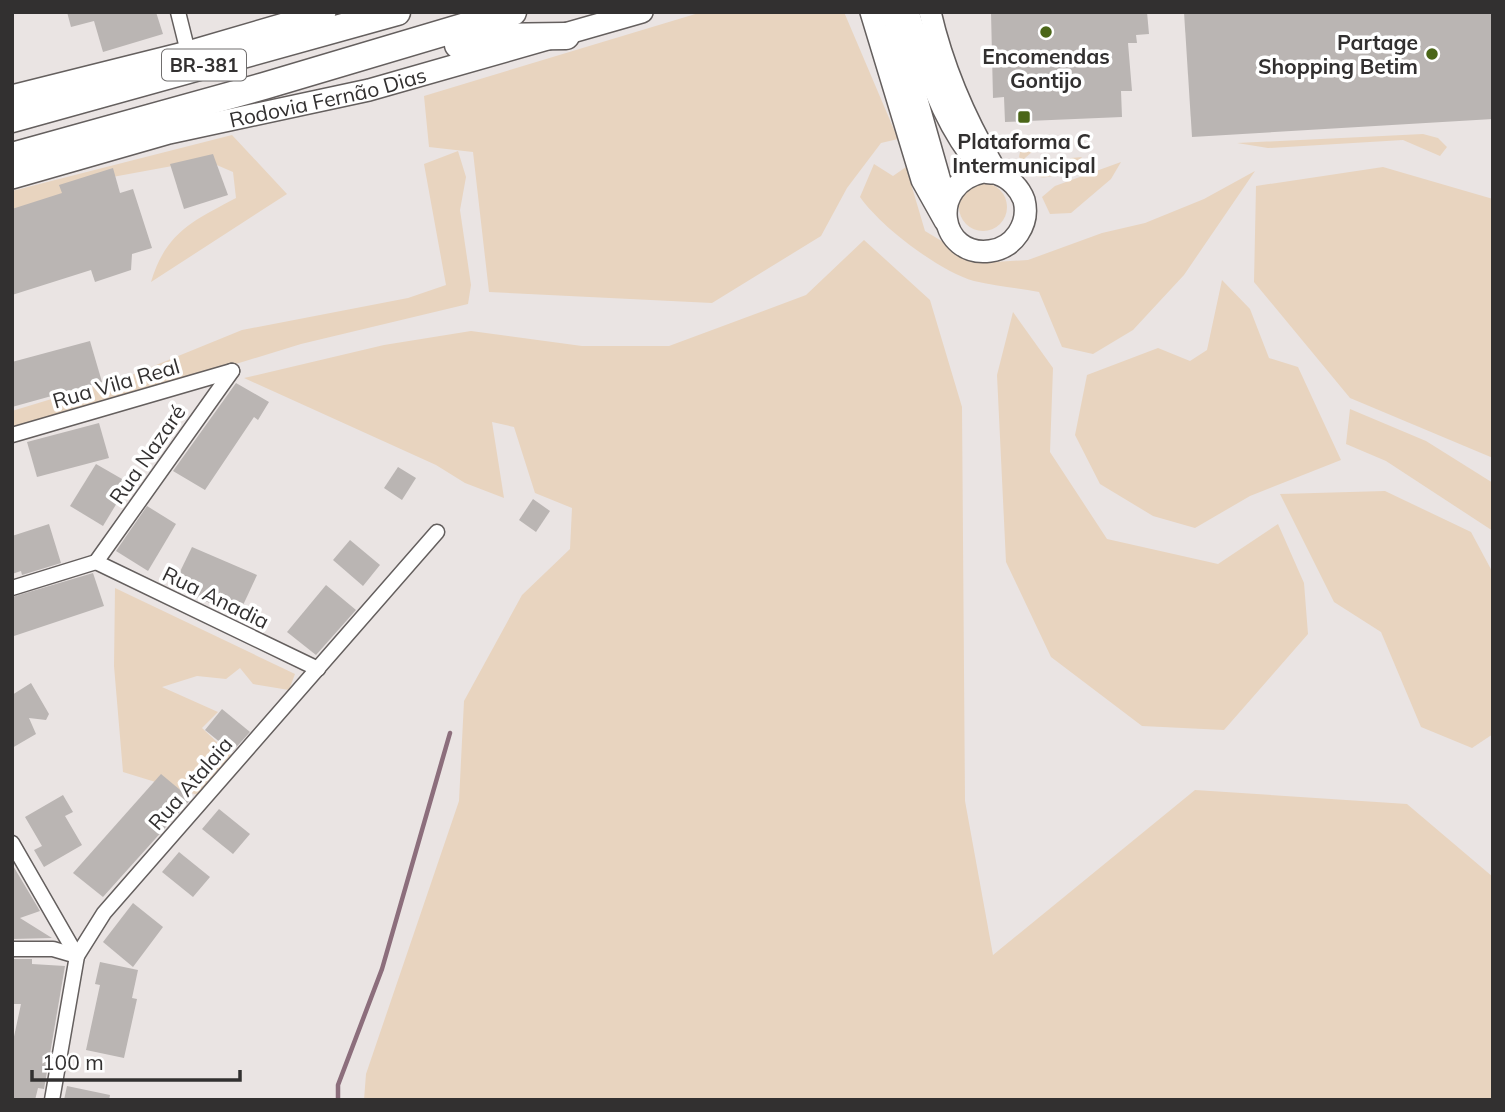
<svg xmlns="http://www.w3.org/2000/svg" width="1505" height="1112" font-family="Mulish,sans-serif">
<style>
.green{fill:#e8d4bf}
.lines{fill:none;stroke-linecap:round;stroke-linejoin:round}
.stream{stroke:#8c6e7c;stroke-width:4.5}
.building{fill:#bab5b3}
.minor-casing{stroke:#645f5e;stroke-width:17}
.secondary-casing{stroke:#645f5e;stroke-width:24}
.motorway-casing{stroke:#645f5e;stroke-width:29}
.minor{stroke:#fff;stroke-width:14}
.secondary{stroke:#fff;stroke-width:21}
.motorway{stroke:#fff;stroke-width:26}
.poi-dot{fill:#4b6618;stroke:#fff;stroke-width:2.5}
.labels{text-anchor:middle;dominant-baseline:central;stroke-width:7;stroke-linejoin:round;paint-order:stroke}
.shield{fill:#fff;stroke:#706e6e;stroke-width:2}
.shield-label{font-size:19px;font-weight:bold;fill:#323030}
.poi-label{font-size:21px;font-weight:bold;fill:#323030;stroke:#fff}
.street-label{font-size:21px;fill:#323030;stroke:#fff}
</style>
<rect width="100%" height="100%" fill="#eae4e3"/>
<g class="green">
<path d="M702,12h142l54,127 -17,4 -34,45 -26,48 -109,67 -223,-11 -16,-140 -44,-5 -5,-51z"/>
<path d="M1423,134l15,4 9,9 -7,9 -37,-16 -135,8 -31,-5z"/>
<path d="M232,135l55,59 -136,88c15,-50 42,-61 85,-84l-3,-26 -28,-12 -98,18 -95,39v-26z"/>
<path d="M1030,149l3,2 -8,7 5,8 7,-4 4,7 7,-5 4,7 19,-13 11,-1c-7,9 -35,27 -47,18 -6,-4 -11,-13 -16,-18l1,-5z"/>
<path d="M458,151l8,26 -6,33 11,75 -3,19 -167,40 -289,89v-22l122,-37 108,-44 166,-32 38,-13 -22,-121z"/>
<path d="M1121,162l-10,17 -40,34 -21,1 -8,-17 13,-11z"/>
<path d="M874,164l19,12 13,-9 19,64 53,32 50,-3 74,-27 43,-10 59,-24 51,-28 -71,104 -51,55 -40,24 -31,-7 -23,-55c-21,-4 -44,-6 -65,-11 -35,-10 -93,-54 -114,-84z"/>
<path d="M1383,167l110,32v259l-143,-60 -96,-116 2,-96z"/>
<circle cx="983" cy="207" r="24"/>
<path d="M864,240l66,60 32,107 3,394 28,154 202,-165 212,14 86,73v223h-1129l2,-26 93,-273 5,-100 58,-106 48,-46 2,-41 -37,-15 -21,-66 -22,-5 12,76 -39,-15 -29,-18 -192,-87 140,-33 87,-14 111,15h87l137,-51z"/>
<path d="M1222,280l28,29 19,49 29,9 43,93 -91,36 -55,32 -42,-12 -53,-32 -25,-49 12,-60 71,-27 32,13 17,-11z"/>
<path d="M1013,312l40,56 -3,84 57,87 111,25 60,-40 26,59 4,51 -84,96 -82,-4 -91,-69 -45,-95 -9,-187z"/>
<path d="M1350,409l76,32 67,42v48l-107,-70 -40,-17z"/>
<path d="M1385,491l86,41 22,41v161l-21,14 -51,-21 -40,-95 -47,-30 -54,-108z"/>
<path d="M115,588l180,86 -6,16 -36,-6 -13,-16 -14,11 -29,-3 -35,11 56,25 -16,16 32,30 -33,38 -78,-24 -9,-106z"/>
</g>
<g class="lines">
<path class="stream" d="M338,1100v-15l44,-116 68,-236"/>
</g>
<g class="building">
<path d="M67,12h89l7,22 -60,18 -9,-31 -23,6z"/>
<path d="M991,12h156l2,22 -13,1 1,8h-9l4,48h-11l1,26 -117,5 -1,-25 -11,1z"/>
<path d="M1184,12h309v107l-301,18z"/>
<path d="M213,154l15,41 -44,14 -14,-45z"/>
<path d="M113,168l7,25 13,-4 19,59 -20,6 -1,16 -36,12 -4,-12 -79,25v-86l50,-16 -3,-8z"/>
<path d="M90,341l12,41 -90,25v-45z"/>
<path d="M236,383l33,19 -11,18 -4,-3 -49,73 -32,-19z"/>
<path d="M99,423l10,35 -72,19 -10,-35z"/>
<path d="M96,464l33,19 -26,43 -33,-20z"/>
<path d="M398,467l18,11 -14,22 -18,-12z"/>
<path d="M533,499l17,12 -14,21 -17,-12z"/>
<path d="M147,506l29,18 -28,47 -32,-20z"/>
<path d="M49,524l12,39 -39,12 -1,-4 -9,3v-38z"/>
<path d="M350,540l30,25 -17,21 -30,-26z"/>
<path d="M192,547l65,28 -19,41 -65,-30z"/>
<path d="M93,573l11,33 -90,30 -2,-39z"/>
<path d="M326,585l30,25 -40,45 -29,-23z"/>
<path d="M31,683l18,31 -3,6 -17,-2 7,16 -24,14v-53z"/>
<path d="M222,709l28,23 -18,20 -27,-22z"/>
<path d="M161,774l30,25 -88,98 -30,-24z"/>
<path d="M63,795l10,17 -8,4 17,29 -38,22 -10,-17 8,-4 -17,-29z"/>
<path d="M219,809l31,25 -17,20 -31,-25z"/>
<path d="M179,852l31,25 -17,20 -31,-25z"/>
<path d="M12,864l28,47 -20,7 32,20 -40,1z"/>
<path d="M133,903l30,24 -30,40 -30,-25z"/>
<path d="M12,959h20v5l33,2 -21,123 -6,-1 -3,12h-23v-54l9,-42h-9z"/>
<path d="M100,962l38,8 -6,28 5,1 -13,59 -38,-8 14,-65 -5,-1z"/>
<path d="M67,1086l43,9 -1,5h-45z"/>
</g>
<g class="lines">
<g class="minor-casing">
<g id="minor">
<path d="M178,12l10,40"/>
<path d="M12,435l220,-64"/>
<path d="M96,562l222,107"/>
<path d="M96,562l136,-191"/>
<path d="M12,588l84,-26"/>
<path d="M12,843l65,113"/>
<path d="M12,949h41l24,7"/>
<path d="M52,1100l25,-144 27,-43 333,-381"/>
</g>
</g>
<g class="secondary-casing">
<g id="secondary">
<path d="M871,12l51,168 23,41"/>
<path d="M892,12l54,190"/>
<path d="M908,12c16,50 31,100 62,142 3,5 8,14 13,17 3,3 11,1 15,3 12,4 22,15 26,26 6,24 -10,48 -34,51 -51,7 -63,-67 -7,-79"/>
<path d="M930,12c13,56 34,105 63,154"/>
<path d="M12,96l176,-44 137,-40"/>
<path id="s1" d="M12,178l157,-45 200,-43 273,-78"/>
</g>
</g>
<g class="motorway-casing">
<g id="motorway">
<path d="M458,45l37,-8 71,-1"/>
<path d="M12,119l385,-107"/>
<path d="M12,156l252,-70 249,-74"/>
</g>
</g>
<use href="#minor" class="minor"/>
<use href="#secondary" class="secondary"/>
<use href="#motorway" class="motorway"/>
</g>
<g class="poi-dot">
<circle cx="1046" cy="32" r="7"/>
<circle cx="1432" cy="54" r="7"/>
<rect x="1017" y="110" width="14" height="14" rx="3.5"/>
</g>
<g class="labels">
<rect class="shield" x="162" y="49.5" width="84" height="31" rx="5"/>
<g class="shield-label">
<text x="204" y="65">BR-381</text>
</g>
<g class="poi-label">
<text x="1418" y="42" text-anchor="end">Partage<tspan x="1418" dy="24">Shopping Betim</tspan></text>
<text x="1046" y="56">Encomendas<tspan x="1046" dy="24">Gontijo</tspan></text>
<text x="1024" y="141">Plataforma C<tspan x="1024" dy="24">Intermunicipal</tspan></text>
</g>
<g class="street-label">
<text stroke="none"><textPath href="#s1" startOffset="326">Rodovia Fernão Dias</textPath></text>
<text transform="translate(116 383) rotate(-16)">Rua Vila Real</text>
<text transform="translate(147 454) rotate(-55)">Rua Nazaré</text>
<text transform="translate(216 597) rotate(26)">Rua Anadia</text>
<text transform="translate(190 783) rotate(-49)">Rua Atalaia</text>
</g>
</g>
<rect width="1505" height="1112" fill="none" stroke="#323030" stroke-width="28"/>
<path d="M32 1070v10h208v-10" fill="none" stroke="#323030" stroke-width="3.5"/>
<text x="42" y="1070" font-size="21" fill="#323030" stroke="#ffffff" stroke-width="5" paint-order="stroke">100 m</text>
</svg>
